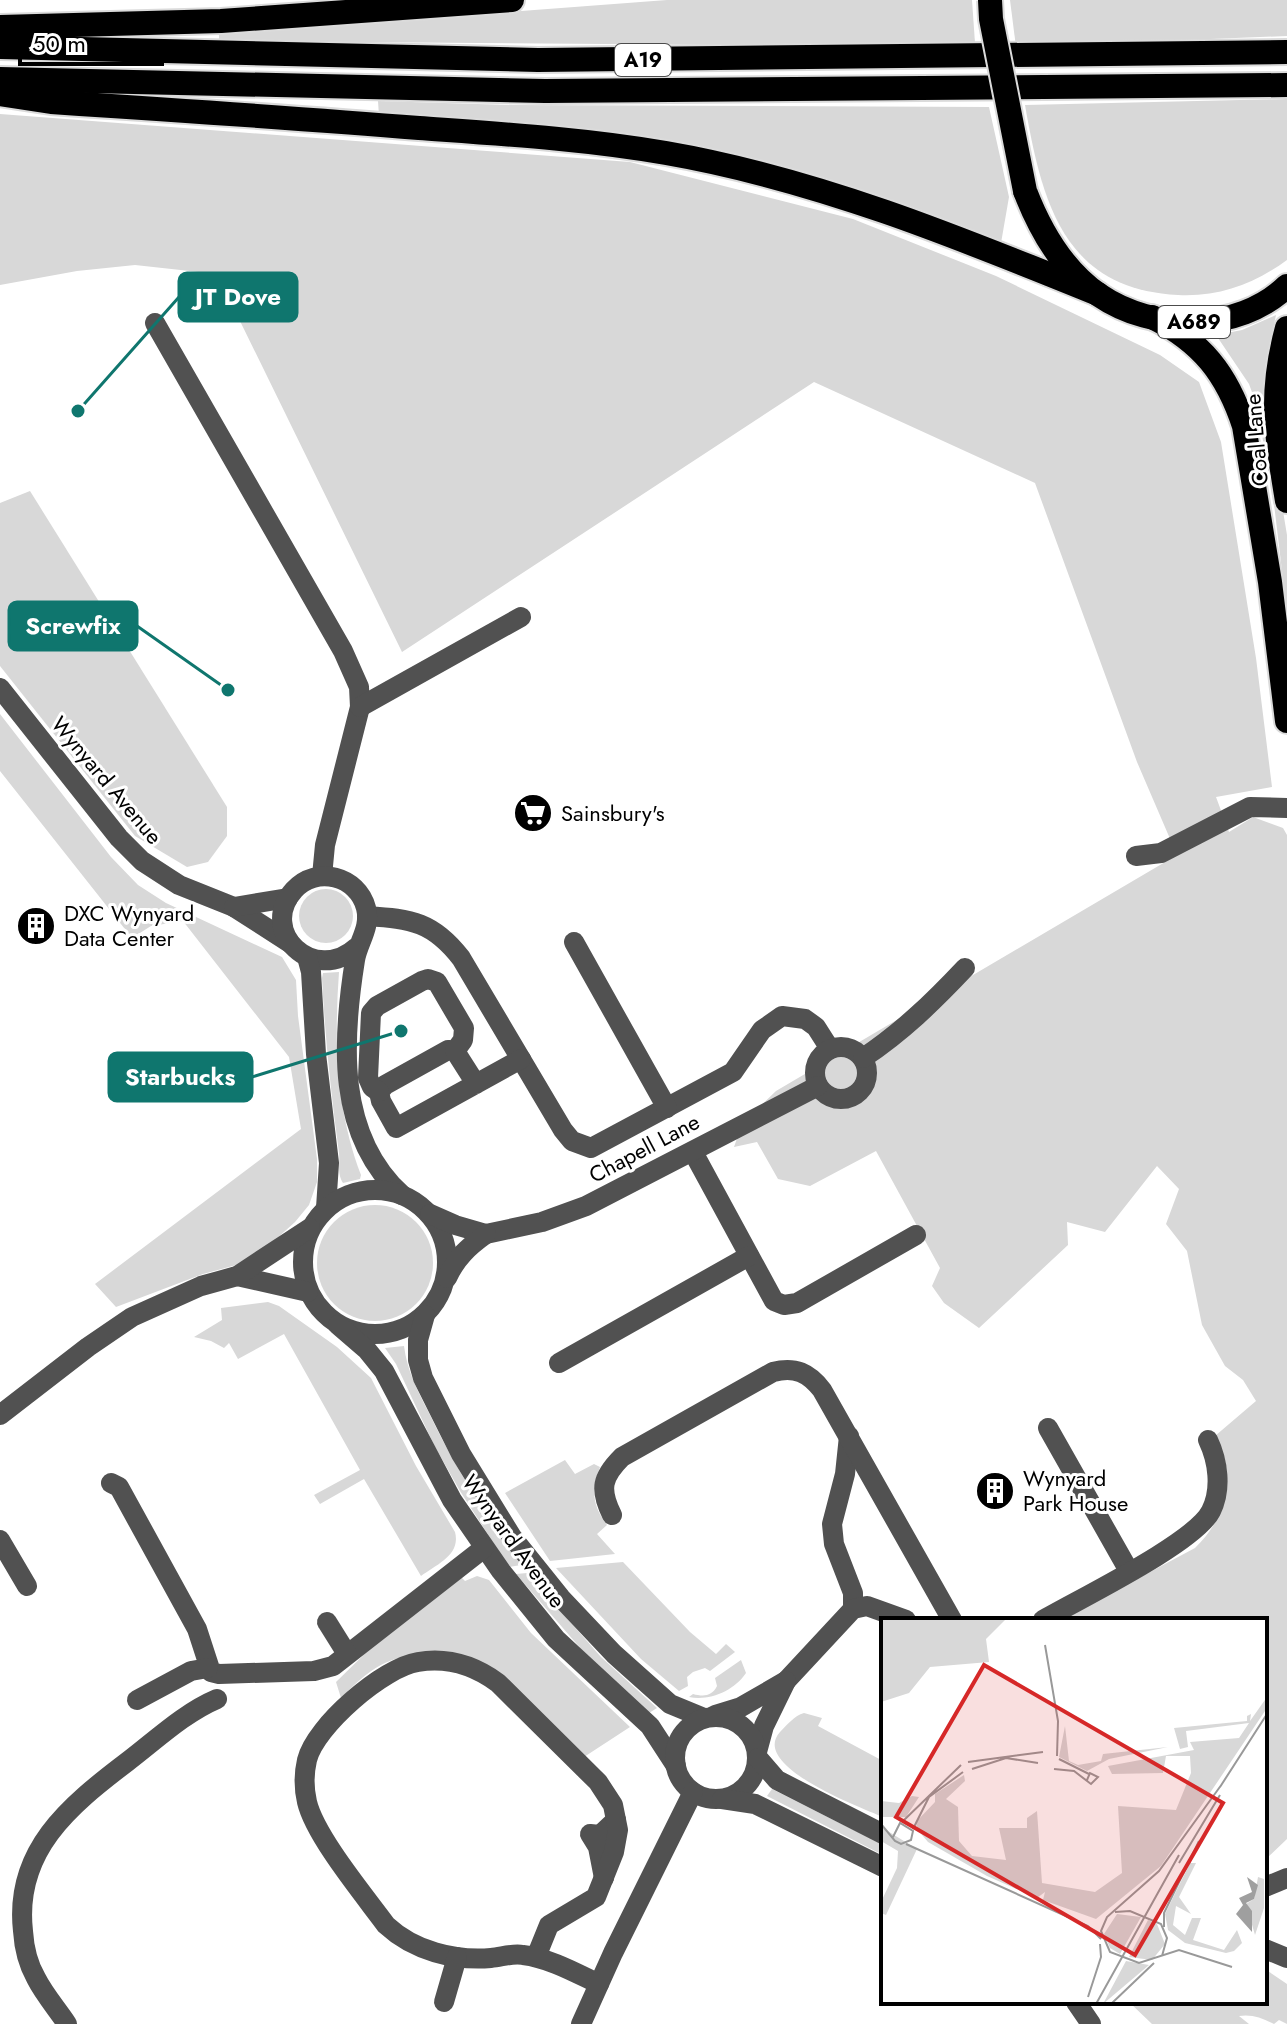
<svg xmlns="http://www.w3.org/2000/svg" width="1287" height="2024" font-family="Jost,sans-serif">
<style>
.green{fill:#d8d8d8}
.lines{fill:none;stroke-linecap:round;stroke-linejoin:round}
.highway-casing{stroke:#dbdbdb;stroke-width:28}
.minor{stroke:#515151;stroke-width:20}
.highway{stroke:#000;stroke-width:24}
.highway-bridge-casing{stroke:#dbdbdb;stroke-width:28;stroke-linecap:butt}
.highway-bridge{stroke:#000;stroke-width:24}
.labels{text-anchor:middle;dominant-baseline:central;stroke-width:6;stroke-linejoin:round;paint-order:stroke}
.shield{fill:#fff;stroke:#4c4c4c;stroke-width:2}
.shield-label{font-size:20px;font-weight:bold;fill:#000}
.street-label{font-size:22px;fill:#000;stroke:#fff}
.poi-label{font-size:22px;fill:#000;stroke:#fff;text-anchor:start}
.inset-road{fill:none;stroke:#999;stroke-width:2}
.view{fill:#d62828;fill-opacity:0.15;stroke:#d62828;stroke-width:4}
.inset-edge{fill:none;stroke:#000;stroke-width:4}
.leader{fill:none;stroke:#0f766e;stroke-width:3}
.callout-dot{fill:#0f766e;stroke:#fff;stroke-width:3}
.callout{fill:#0f766e;stroke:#0f766e;stroke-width:3}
.callout-label{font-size:24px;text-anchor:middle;font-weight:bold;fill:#fff}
</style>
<rect width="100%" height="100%" fill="#fff"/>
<g class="green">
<path d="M667,0h305l3,43 -119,3 -637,-5v-7z"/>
<path d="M1010,0h277v36l-271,11z"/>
<path d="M1287,99v161c-33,24 -67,37 -109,35 -115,-6 -136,-93 -153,-190z"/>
<path d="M378,101l136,4 475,2 20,90 -8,46 -59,-25 -281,-76 -282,-26z"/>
<path d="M0,114l630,48 223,57 143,57 164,79 39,27 22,60 35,216 16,129 -56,10 13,35 24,-15 30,11 4,7v1004l-22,21v-240h-205l135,-72c32,-31 43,-73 20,-112l41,-35 -13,-21 -18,-14 -23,-41 -15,-74 -21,-27 13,-35 -22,-23 -52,66 -38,-10 1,23 -89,83 -35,-25 -12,-17 8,-18 -64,-117 -66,35 -32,-7 -21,-37 -23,5 8,-23 34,-33 401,-236 -40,-93 -102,-279 -221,-101 -412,270 -185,-378 -82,-9 -58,6 -77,14z"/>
<path d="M1276,315l-11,52 3,54 19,114v78l-13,-109 -17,-98 -8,-22 -33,-49 26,-5z"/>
<path d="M30,491l197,316v29l-19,26 -21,5 -52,-31 -135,-170v-163z"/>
<path d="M0,714l111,143 27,28 28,18 116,54 14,23 2,36 19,143v23l-8,23 -14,17 -32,29 -23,13 -37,10 -87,33 -21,-23 206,-155 -12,-72 -106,-136 -32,5 -19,12 -132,-167z"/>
<circle cx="326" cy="916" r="27"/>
<path d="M339,972c-5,68 -3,138 22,203l-1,4 -17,4c-6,-9 -3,-20 -4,-30 -8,-59 -14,-116 -17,-175l1,-5z"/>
<circle cx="375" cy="1263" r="58"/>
<path d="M268,1302l11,4 58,41 34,31 45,88 39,66c6,23 -18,32 -34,44l-57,-97 -44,25 -6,-9 46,-25 -76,-136 -46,25 -9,-16 -5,5 -13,-7 -17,-4 28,-17 -1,-12z"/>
<path d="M404,1346c3,24 13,44 24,65 26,55 58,104 93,154l-12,2 -49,-76 -26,-46 -38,-81 -11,-16z"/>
<path d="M565,1460l10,14 19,-10 6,3c-9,23 -8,38 7,58l-10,9 18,20 -65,7 -45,-68z"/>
<path d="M623,1562l67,70 26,22 10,-10 9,8 -25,19 -5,-3 -12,4 -6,5 1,9 -9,5 -38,-32 -85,-91z"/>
<path d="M527,1573l74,84 56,51 -8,5 -67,-63 -66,-76z"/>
<path d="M477,1576l12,4 42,53 99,94 -46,30 -141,-105c-52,4 -64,8 -102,46l-5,-16 48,-47 77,-58 4,4z"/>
<path d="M741,1660l5,13c-12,18 -36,28 -57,24l4,-3c11,3 19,2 24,-8l-2,-8z"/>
<path d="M804,1713l18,5 -4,8 65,35v56c-21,-9 -134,-51 -103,-85 8,-8 14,-16 24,-19z"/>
<path d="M772,1789l111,56 -2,9 -114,-58z"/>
<path d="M1265,1969l22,15v40l-8,-4 -5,4c-12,-6 -22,-10 -35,-8l10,8h-97l-23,-22h136z"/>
</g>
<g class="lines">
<g class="highway-casing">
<g id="highway">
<path d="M0,27l221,-6 291,-21"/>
<path d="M0,47l538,13 749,-8"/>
<path d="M0,79l545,12 742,-6"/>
<path d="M0,94l51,8c123,8 246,16 368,26 83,6 166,11 247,25 150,26 292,84 432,141"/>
<path d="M1025,191c15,39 39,80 74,104 54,37 139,38 188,-9"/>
<path d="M1152,317c50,25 75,57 92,109l26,156 17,139"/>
<path d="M1287,328c-18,66 -11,107 0,173"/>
</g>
</g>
<g class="minor">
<path d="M155,323l188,328 16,36 1,20 -35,138 -3,31"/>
<path d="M0,688l119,150 23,23 37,24 55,22 56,36"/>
<path d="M360,707l161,-90"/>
<path d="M1136,856l25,-3 89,-46 37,1"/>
<path d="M234,907l54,-9"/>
<path d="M367,916c45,3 66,6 94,42l102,172 9,11 19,7 142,-76 29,-42 20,-14 23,3 11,8 14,22"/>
<path d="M574,942l93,166"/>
<path d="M357,947c-43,39 -100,-16 -63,-57 22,-25 64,-14 72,18 5,20 -8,34 -11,52 -13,81 -19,175 47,235"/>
<path d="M307,957l4,15 5,82 13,109 -3,45"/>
<circle cx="841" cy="1073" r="26"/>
<path d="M863,1058c39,-26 70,-56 102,-90"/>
<path d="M476,1084l-21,-33 -7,-1 -63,35 -6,7 2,9 15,27 125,-69"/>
<path d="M379,1092l-7,-5 -4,-9 3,-65 6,-7 45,-25 6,-2 9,3 27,46 -1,12 -8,11"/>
<path d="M693,1152l81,149 10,4 13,-2 119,-68"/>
<circle cx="375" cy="1262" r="72"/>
<path d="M430,1214l25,11 31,9 56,-12 44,-16 232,-120"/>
<path d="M237,1276l71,16"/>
<path d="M447,1278c9,-20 21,-31 39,-44"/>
<path d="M425,1315l-7,25v20l5,18 38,76 51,83 49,61 53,56 56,50 34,14"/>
<path d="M338,1325l29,25 17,21 68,129 49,71 55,68 94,87 26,40"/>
<path d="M559,1363l190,-107"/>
<path d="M0,1415l88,-68 44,-30 69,-31 36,-10 73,-48"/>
<path d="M1048,1428l81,143"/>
<path d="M849,1436l-4,38 -13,50 2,20 19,49v16"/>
<path d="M111,1483l8,4 78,142 14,43 8,2 95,-3 19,-5 151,-118"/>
<path d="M612,1515c-13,-26 -10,-38 10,-58l151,-85c22,-6 36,1 49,18l130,230"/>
<path d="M0,1540l27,46"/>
<path d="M1043,1620c36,-21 152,-77 168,-109 11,-22 7,-50 -3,-71"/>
<path d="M327,1622l20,32"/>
<path d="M786,1681l67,-72 14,-3 39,14"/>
<path d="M137,1700l54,-29 17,-3"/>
<path d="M715,1715l26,-8 45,-26 -22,45 -7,26"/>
<circle cx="716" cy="1758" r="41"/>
<path d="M758,1758l19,22 106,54"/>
<path d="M722,1799l33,5 128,63"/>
<path d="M604,1878l-6,-31 -8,-13 10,1 16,-15"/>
<path d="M1265,1887l22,-9"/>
<path d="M1265,1949l22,9"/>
<path d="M536,1957l13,-32 47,-28 18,-45 4,-22 -5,-25 -15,-23 -100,-99c-23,-17 -50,-26 -80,-21 -34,5 -103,64 -111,98 -3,13 -3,29 0,42 8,34 57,93 79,123 28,26 68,36 105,33 11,-1 21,-5 32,-3 26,3 53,18 76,29"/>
<path d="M444,2002l13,-45"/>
<path d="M1076,2002l15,22"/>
<path d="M67,2024c-10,-15 -23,-30 -31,-46 -8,-14 -12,-31 -13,-47 -9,-80 46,-125 104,-169 29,-22 57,-49 90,-63"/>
<path d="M581,2024l32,-71 80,-161"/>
</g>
<use href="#highway" class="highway"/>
<g class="highway-bridge-casing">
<path id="highway-bridge" d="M990,0l1,19 34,172"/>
</g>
<use href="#highway-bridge" class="highway-bridge"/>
</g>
<defs>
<g id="supermarket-disc" transform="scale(2)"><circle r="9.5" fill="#000" stroke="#fff"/><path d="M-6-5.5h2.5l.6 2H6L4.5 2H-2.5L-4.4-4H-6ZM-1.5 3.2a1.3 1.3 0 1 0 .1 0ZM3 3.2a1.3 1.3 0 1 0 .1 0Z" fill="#fff"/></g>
<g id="building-disc" transform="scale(2)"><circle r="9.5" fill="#000" stroke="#fff"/><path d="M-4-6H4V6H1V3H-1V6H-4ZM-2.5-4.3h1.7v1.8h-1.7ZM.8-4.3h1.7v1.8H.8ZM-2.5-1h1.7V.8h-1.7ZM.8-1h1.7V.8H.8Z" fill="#fff"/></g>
</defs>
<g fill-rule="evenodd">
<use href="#supermarket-disc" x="533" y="813"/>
<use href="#building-disc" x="36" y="926"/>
<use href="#building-disc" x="995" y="1491"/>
</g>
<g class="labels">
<g class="shield">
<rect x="615" y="44" width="56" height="32" rx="6"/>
<rect x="1158" y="306" width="72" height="32" rx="6"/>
</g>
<g class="shield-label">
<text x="643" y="60">A19</text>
<text x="1194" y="322">A689</text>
</g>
<g class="street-label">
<text transform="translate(1256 440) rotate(-95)">Coal Lane</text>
<text transform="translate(107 780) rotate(50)">Wynyard Avenue</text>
<text transform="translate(644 1148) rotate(-28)">Chapell Lane</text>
<text transform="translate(514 1541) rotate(54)">Wynyard Avenue</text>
</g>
<g class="poi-label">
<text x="561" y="813">Sainsbury's</text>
<text x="64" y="913">DXC Wynyard<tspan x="64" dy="25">Data Center</tspan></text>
<text x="1023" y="1478">Wynyard<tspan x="1023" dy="25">Park House</tspan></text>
</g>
</g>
<g transform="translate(881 1618)">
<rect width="386" height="386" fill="#fff"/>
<path d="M0,0h126l-21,21 3,23 -59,5 -21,26 -28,9zM386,79v11l-106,158 -65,53 -53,-19 2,-8 -8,6 -50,-22 -59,-34 -11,-13 -1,-7 19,-20v-8l29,-19 1,6 -19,18 12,8 1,34 13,15 34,4 -7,-32h28v-10l10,-7 5,72 53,9 27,-19 -4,-67 58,4 15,-37 -1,-17h-24l-3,17 -51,1 -4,-8 86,-16 -4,-8 49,-4 10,-15 -63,8 2,16 -8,2 -6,-21 73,-7v-5l4,-2 -1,7zM184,108l4,35 9,4 23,-4 2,-7 65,-7 -59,12 -22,12 -28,-14zM31,178l7,1 -13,20h-25v-16l18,2zM0,209l36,22 -31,66 -5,-2v-11l16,-34 1,-17 -17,-10zM309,245h6l-17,34 12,17 -15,-8 -3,19 12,10 7,-17h9l-8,22 31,10 13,-20 5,13 -8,8 -8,2 -41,-10 -17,-13 -3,-16zM377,259l6,2v29l-9,27 -9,-31 8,-5zM236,296l24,3 -21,37 -10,-6 -6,-14zM267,302l9,4 8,20 -13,16 -23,-3zM245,343l23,4 -46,39z" fill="#d8d8d8"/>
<path d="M366,259l11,8 -4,14 -8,4 6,8v21l-16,-18 7,-9 -4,-7 13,-6z" fill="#9f9f9f"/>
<path class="inset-road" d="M164,27l13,76 -1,35M178,141l30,15M87,144l75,-10M91,151l34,-11 32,5M173,151l20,2 17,13 7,-7 -8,-4 -3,7M341,166l-63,87 -52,46 -6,14 9,21 29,11 40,-13 53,17M339,169l47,-73M21,204l59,-57M0,206l14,17 6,3 10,-4 2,-9 -13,-8 -7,14M32,211l16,-32 34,-25M25,226l182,82 13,13M298,245l41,-68M234,294l15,-1 31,13 6,14 -5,18M283,309v-14l35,-72M207,379l13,-40 -1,-13M215,386l83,-149M230,386l43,-41"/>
<path class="view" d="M103,47l239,138 -88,152 -239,-138z"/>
<rect width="386" height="386" class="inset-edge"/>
</g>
<path class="leader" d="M78 411L179 297M228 690L137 626M401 1031L252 1077"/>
<g class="callout-dot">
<circle cx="78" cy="411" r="8"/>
<circle cx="228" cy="690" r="8"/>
<circle cx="401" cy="1031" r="8"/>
</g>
<g class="callout">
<rect x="179" y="273" width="118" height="48" rx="8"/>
<rect x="9" y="602" width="128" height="48" rx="8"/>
<rect x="109" y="1053" width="143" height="48" rx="8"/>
</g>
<g class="callout-label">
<text x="238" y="305">JT Dove</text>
<text x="73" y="634">Screwfix</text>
<text x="180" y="1085">Starbucks</text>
</g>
<path d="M20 52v12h142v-12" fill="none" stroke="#000000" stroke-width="4"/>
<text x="32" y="52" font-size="24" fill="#000000" stroke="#ffffff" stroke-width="6" paint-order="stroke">50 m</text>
</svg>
